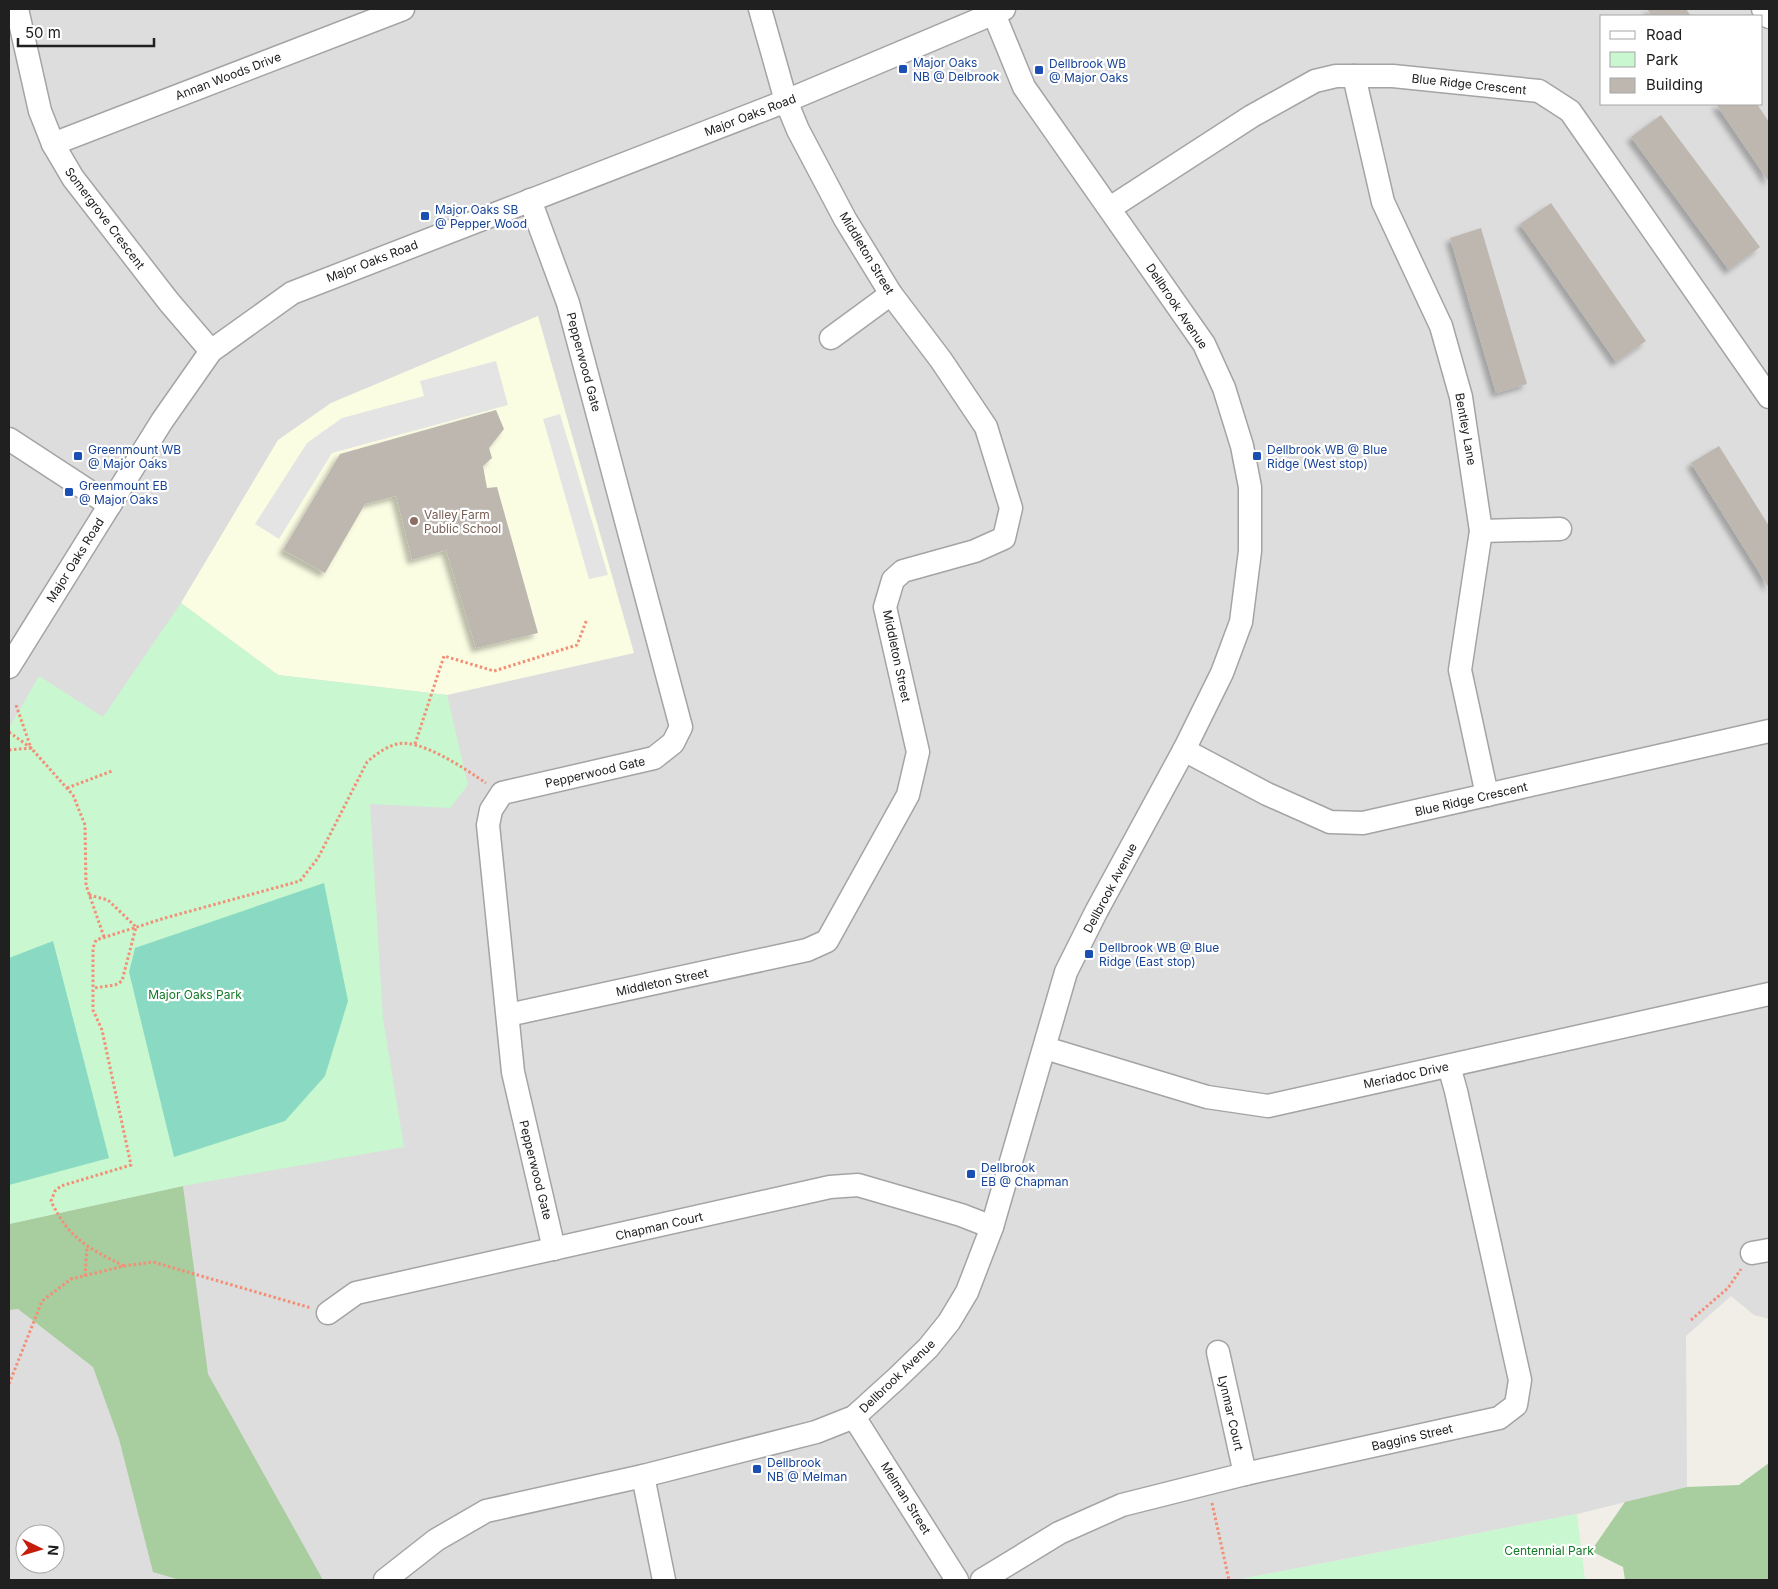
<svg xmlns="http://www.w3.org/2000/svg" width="1778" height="1589" font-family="Inter,sans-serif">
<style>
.residential{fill:#dedddd;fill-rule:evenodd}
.education{fill:#fbfde3}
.forest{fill:#a8cd9e}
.park{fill:#c8f7d0}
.pitch{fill:#8adac3}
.parking{fill:#e4e4e4}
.building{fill:#bdb7b0;filter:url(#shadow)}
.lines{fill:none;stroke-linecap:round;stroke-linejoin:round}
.minor-casing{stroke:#a4a4a4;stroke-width:25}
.path{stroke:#f28f76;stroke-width:3;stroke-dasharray:2.5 2.5;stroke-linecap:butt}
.minor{stroke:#fff;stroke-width:22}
.transit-dot{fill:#1a4fb4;stroke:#fff;stroke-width:2}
.education-dot{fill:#8d6e63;stroke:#fff;stroke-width:2}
.labels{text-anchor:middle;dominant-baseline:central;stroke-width:4.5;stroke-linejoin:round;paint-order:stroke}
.transit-label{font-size:12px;fill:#164399;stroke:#fff;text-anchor:start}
.street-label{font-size:12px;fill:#202020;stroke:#fff}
.education-label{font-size:12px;fill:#785e54;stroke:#fff;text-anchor:start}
.park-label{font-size:12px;fill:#127a25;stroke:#fff}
</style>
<defs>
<filter id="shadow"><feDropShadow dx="-4.5" dy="4.5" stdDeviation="2.5" flood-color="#0004"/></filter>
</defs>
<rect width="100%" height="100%" fill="#f0eee7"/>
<path class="residential" d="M9,9h1760v1310l-15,-4 -23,-19 -45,40 1,151 -110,27 -341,66h-1227zM1602,16h160v88h-160zM25,1534h30v30h-30z"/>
<path class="education" d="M538,316l96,337 -187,42 -169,-20 -97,-72 97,-163 53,-37z"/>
<g class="forest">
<path d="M183,1186l25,188 115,206h-143l-27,-8 -34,-133 -26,-72 -75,-58 -9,1v-86z"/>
<path d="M1769,1463v117h-144l-2,-13 -32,-16 34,-49 62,-15 52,-2z"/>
</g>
<g class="park">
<path d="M181,603l97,72 169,20 21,90 -18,23 -80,-4 13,215 21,128 -221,39 -174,38v-496l30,-52 64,41z"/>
<path d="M1577,1514l8,66h-349z"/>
</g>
<g class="pitch">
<path d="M324,883l24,118 -23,75 -40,45 -111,36 -45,-185 6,-24z"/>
<path d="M53,941l56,217 -100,27v-227z"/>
</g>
<g class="parking">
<path d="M496,361l12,44 -176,48 -53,86 -24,-15 52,-81 35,-25 82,-22 -4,-15z"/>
<path d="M560,414l48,161 -19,4 -46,-160z"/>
</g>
<g class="building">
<path d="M1647,9h39l5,7h-39z"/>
<path d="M1716,104h41l12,18v60z"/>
<path d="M1661,115l99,132 -31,23 -98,-133z"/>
<path d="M1551,203l95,138 -30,21 -96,-138z"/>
<path d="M1481,228l46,156 -31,9 -46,-155z"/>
<path d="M496,410l8,19 -15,19 3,10 -9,8 4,22 10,-1 41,146 -62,15 -30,-98 -34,10 -16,-64 -31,8 -40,69 -42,-23 57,-96z"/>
<path d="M1719,446l50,80v62l-78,-125z"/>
</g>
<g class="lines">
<g class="minor-casing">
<g id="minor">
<path d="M17,9l23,102 13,33 20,34 96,124 42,49"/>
<path d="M1763,9l6,8"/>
<path d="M1354,76l29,126 58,124 20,71 20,134 -21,139 27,125"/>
<path d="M53,144l350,-135"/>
<path d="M530,200l38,103 113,424 -8,16 -19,15 -152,35 -11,17 -3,15 25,247 41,177"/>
<path d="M1110,208l142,-92 63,-35 21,-5h57l146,15 31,20 199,286"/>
<path d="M831,338l60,-44"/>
<path d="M9,439l101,66"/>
<path d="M1481,531l79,-2"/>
<path d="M9,667l153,-246 49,-70 81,-58 494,-192 218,-92"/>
<path d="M1184,750l83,44 63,28 33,1 406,-92"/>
<path d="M508,1015l299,-65 20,-9 81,-146 10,-43 -33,-145 8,-27 10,-9 72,-20 29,-13 7,-30 -25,-81 -45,-67 -50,-66 -46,-75 -47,-89 -12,-29 -26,-92"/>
<path d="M1045,1048l162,49 61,9 501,-112"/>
<path d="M1752,1253l17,-3"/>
<path d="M328,1313l28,-20 474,-106 28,-2 103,30 31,12"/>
<path d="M1218,1352l27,122"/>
<path d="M854,1417l103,163"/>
<path d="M643,1476l21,104"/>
<path d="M385,1580l51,-40 50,-29 157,-35 173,-44 38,-15 43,-39 31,-30 21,-26 18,-30 25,-65 74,-255 30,-60 88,-162 38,-77 19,-51 9,-71v-64l-8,-41 -18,-58 -20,-44 -180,-257 -32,-78"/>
<path d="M982,1580l77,-47 63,-28 123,-31 254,-56 17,-13 4,-25 -64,-289 -7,-25"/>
</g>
</g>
<g class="path">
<path d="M9,732l22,16 42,47 12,30 1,60 18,52"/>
<path d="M415,744l29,-88 50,15 83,-26 10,-26"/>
<path d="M9,750l22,-2 -15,-43"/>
<path d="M67,788l45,-17"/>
<path d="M89,895l19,5 28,27 -14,54 -7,4 -21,3"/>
<path d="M124,1266c-36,-18 -55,-27 -73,-65l4,-10 6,-5 70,-21 -29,-135 -9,-20v-62l3,-8 69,-22 135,-37 18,-23 49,-96c9,-8 19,-15 30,-18 23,-6 70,26 89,39"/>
<path d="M85,1276l2,-29"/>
<path d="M1691,1320l37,-32 13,-19"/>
<path d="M9,1384l33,-83 29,-22 53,-13 29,-4 158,46"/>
<path d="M1212,1503l17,77"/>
</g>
<use href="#minor" class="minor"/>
</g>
<g class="transit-dot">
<rect x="898" y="64" width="10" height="10" rx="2.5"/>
<rect x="1034" y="65" width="10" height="10" rx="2.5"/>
<rect x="420" y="211" width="10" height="10" rx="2.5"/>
<rect x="73" y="451" width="10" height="10" rx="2.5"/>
<rect x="1252" y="451" width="10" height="10" rx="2.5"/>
<rect x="64" y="487" width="10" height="10" rx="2.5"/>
<rect x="1084" y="949" width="10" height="10" rx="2.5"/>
<rect x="966" y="1169" width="10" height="10" rx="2.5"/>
<rect x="752" y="1464" width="10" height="10" rx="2.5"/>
</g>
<circle class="education-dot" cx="414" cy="521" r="5"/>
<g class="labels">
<g class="transit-label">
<text x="913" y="62">Major Oaks<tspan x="913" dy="14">NB @ Delbrook</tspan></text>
<text x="1049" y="63">Dellbrook WB<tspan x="1049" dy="14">@ Major Oaks</tspan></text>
<text x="435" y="209">Major Oaks SB<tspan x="435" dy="14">@ Pepper Wood</tspan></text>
<text x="88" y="449">Greenmount WB<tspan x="88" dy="14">@ Major Oaks</tspan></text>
<text x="1267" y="449">Dellbrook WB @ Blue<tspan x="1267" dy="14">Ridge (West stop)</tspan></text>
<text x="79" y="485">Greenmount EB<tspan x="79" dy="14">@ Major Oaks</tspan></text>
<text x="1099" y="947">Dellbrook WB @ Blue<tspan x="1099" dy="14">Ridge (East stop)</tspan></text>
<text x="981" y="1167">Dellbrook<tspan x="981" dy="14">EB @ Chapman</tspan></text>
<text x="767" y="1462">Dellbrook<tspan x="767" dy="14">NB @ Melman</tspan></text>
</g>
<g class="street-label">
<text transform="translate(228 76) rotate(-21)">Annan Woods Drive</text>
<text transform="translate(1469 84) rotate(6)">Blue Ridge Crescent</text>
<text transform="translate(750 115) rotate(-21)">Major Oaks Road</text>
<text transform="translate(105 218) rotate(53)">Somergrove Crescent</text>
<text transform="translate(867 253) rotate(59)">Middleton Street</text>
<text transform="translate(372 261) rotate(-21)">Major Oaks Road</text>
<text transform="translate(1177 306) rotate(56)">Dellbrook Avenue</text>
<text transform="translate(584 362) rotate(75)">Pepperwood Gate</text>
<text transform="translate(1466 429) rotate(80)">Bentley Lane</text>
<text transform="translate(75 560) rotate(-58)">Major Oaks Road</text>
<text transform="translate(897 656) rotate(78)">Middleton Street</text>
<text transform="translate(595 772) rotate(-13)">Pepperwood Gate</text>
<text transform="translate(1471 799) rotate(-13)">Blue Ridge Crescent</text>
<text transform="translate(1110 888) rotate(-62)">Dellbrook Avenue</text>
<text transform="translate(662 982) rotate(-12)">Middleton Street</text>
<text transform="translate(1406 1075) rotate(-12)">Meriadoc Drive</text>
<text transform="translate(536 1170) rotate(76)">Pepperwood Gate</text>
<text transform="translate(659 1226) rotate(-13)">Chapman Court</text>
<text transform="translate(897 1376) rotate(-44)">Dellbrook Avenue</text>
<text transform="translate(1231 1413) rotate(77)">Lynmar Court</text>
<text transform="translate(1412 1437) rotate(-13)">Baggins Street</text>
<text transform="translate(906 1498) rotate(58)">Melman Street</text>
</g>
<g class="education-label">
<text x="424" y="514">Valley Farm<tspan x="424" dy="14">Public School</tspan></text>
</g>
<g class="park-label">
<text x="195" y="994">Major Oaks Park</text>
<text x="1549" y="1550">Centennial Park</text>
</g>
</g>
<rect width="1778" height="1589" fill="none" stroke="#202020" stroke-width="20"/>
<rect x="1600" y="15" width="162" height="90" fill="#ffffff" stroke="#a6a6a6"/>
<rect x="1610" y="31" width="25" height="8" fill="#ffffff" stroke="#a6a6a6"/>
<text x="1646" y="40" font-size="15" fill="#202020">Road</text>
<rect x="1610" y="52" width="25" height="15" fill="#c8f7d0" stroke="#a6a6a6"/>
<text x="1646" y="65" font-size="15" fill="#202020">Park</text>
<rect x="1610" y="78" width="25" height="15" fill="#bdb7b0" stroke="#a6a6a6"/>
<text x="1646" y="90" font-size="15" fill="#202020">Building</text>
<g transform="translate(40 1549) rotate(95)"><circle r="24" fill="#ffffff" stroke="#a6a6a6"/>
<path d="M0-4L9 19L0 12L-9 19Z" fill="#c51d0b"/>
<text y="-8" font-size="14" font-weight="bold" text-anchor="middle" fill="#202020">N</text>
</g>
<path d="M18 38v8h136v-8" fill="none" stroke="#202020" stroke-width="2.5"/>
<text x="25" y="38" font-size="15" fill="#202020" stroke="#ffffff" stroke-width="4" paint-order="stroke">50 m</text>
</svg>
